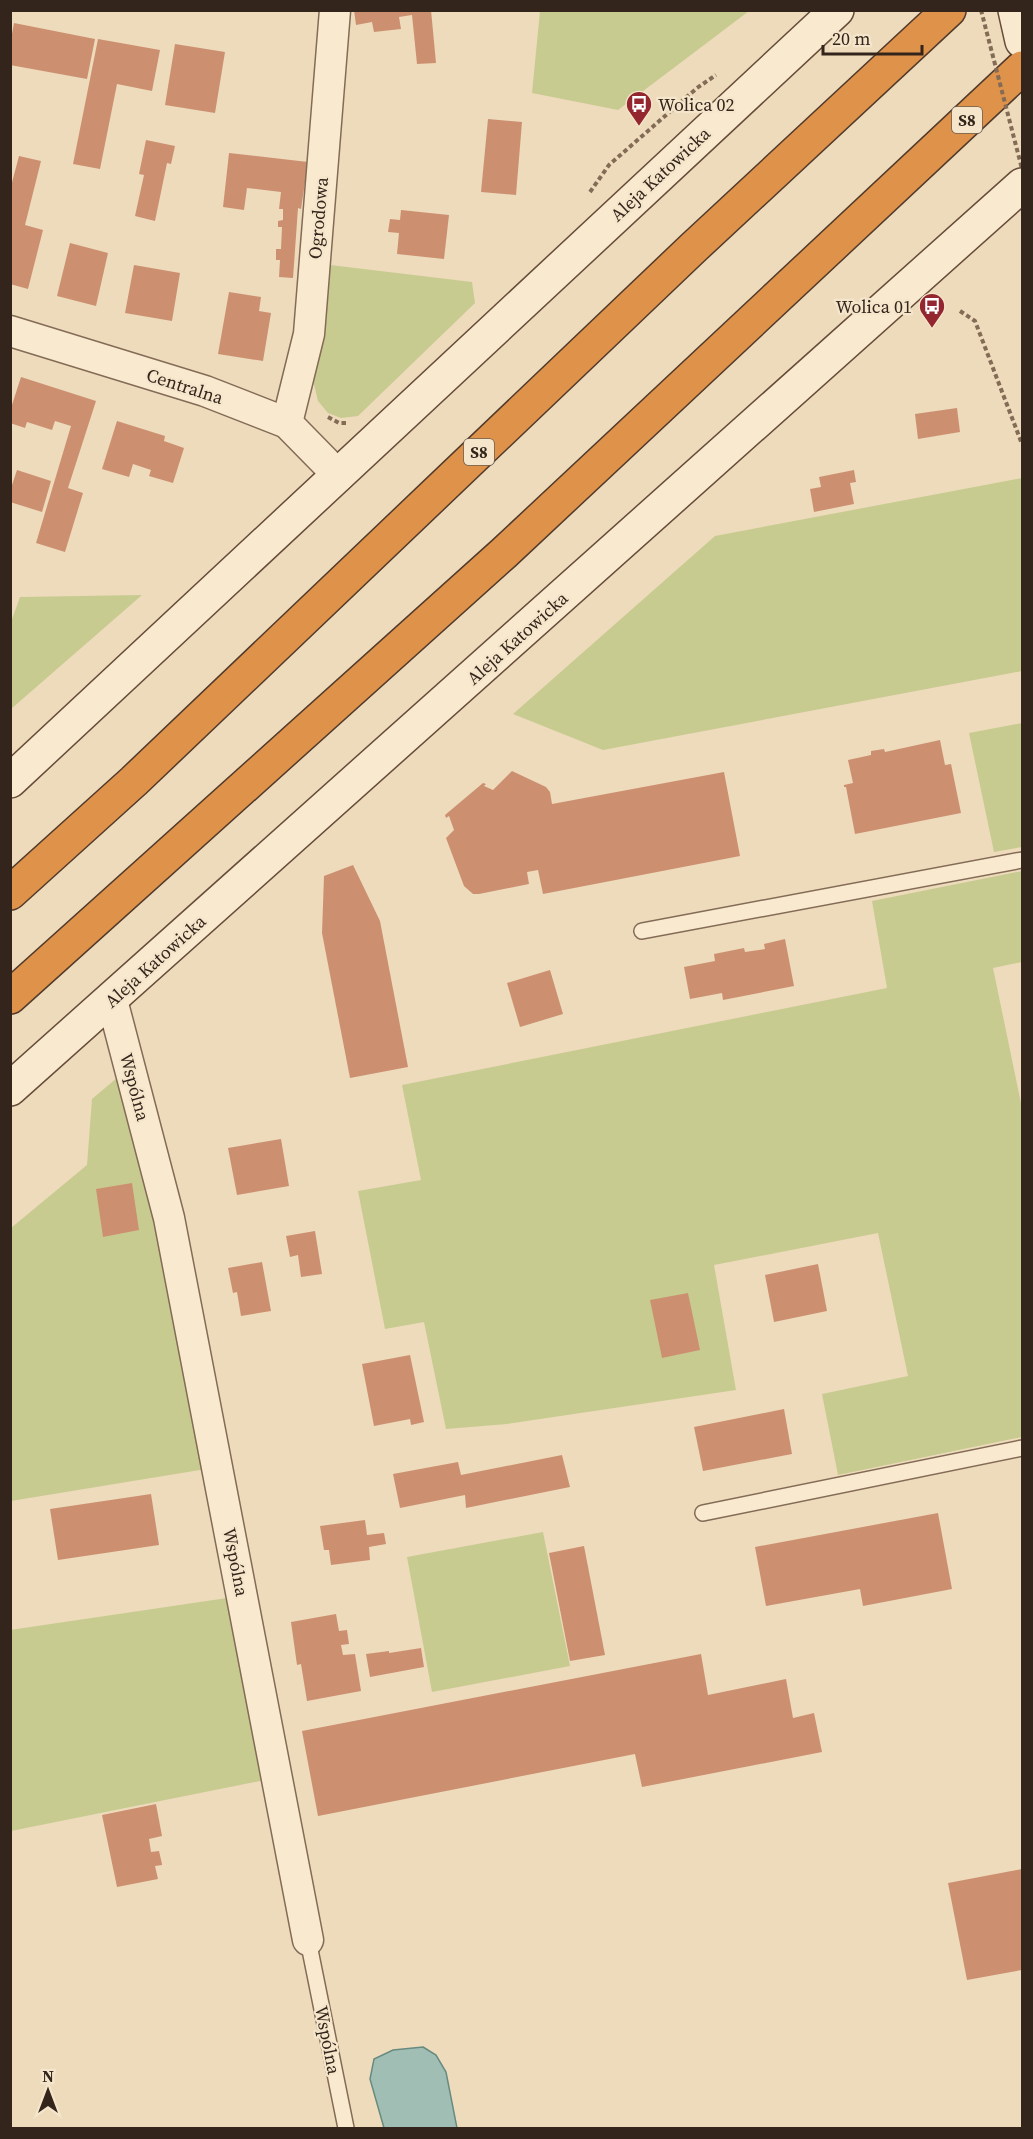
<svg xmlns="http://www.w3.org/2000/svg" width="1033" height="2139" font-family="'Source Serif 4',serif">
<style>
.green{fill:#c8cb90}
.water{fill:#a0beb3;stroke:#688b80;stroke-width:1.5}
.building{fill:#cc9071}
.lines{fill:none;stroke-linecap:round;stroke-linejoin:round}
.lane-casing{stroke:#846b56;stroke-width:18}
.street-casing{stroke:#846b56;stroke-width:33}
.secondary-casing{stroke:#664c39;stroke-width:36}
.highway-casing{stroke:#523a2b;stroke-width:36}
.path{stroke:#846b56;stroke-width:4;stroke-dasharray:4.5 3;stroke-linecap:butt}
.lane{stroke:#f8e9cf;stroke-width:15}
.street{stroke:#f8e9cf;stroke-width:30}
.secondary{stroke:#f8e9cf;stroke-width:33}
.highway{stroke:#df924a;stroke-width:33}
.path-bridge{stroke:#846b56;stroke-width:4;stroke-dasharray:4.5 3;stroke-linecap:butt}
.labels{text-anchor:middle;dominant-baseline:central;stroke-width:4.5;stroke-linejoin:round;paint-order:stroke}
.shield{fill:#f5e6cb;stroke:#6d5f50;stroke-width:1.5}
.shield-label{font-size:16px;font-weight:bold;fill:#33251b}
.poi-label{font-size:18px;fill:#33251b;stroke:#f5e6cb;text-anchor:start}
.street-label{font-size:18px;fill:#33251b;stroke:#f5e6cb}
</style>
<rect width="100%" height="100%" fill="#eddbbc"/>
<g class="green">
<path d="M540,11v-1l209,1 -131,99 -86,-17z"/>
<path d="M322,264l150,18 3,21 -117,113 -17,2 -13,-5 -10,-12 -6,-25z"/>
<path d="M1022,478v193l-419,79 -90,-36 202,-178z"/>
<path d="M142,595l-131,114v-87l9,-25z"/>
<path d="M1022,723v124l-28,5 -25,-119z"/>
<path d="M1022,871v91l-29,6 29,140v329l-184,38 -16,-81 86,-18 -30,-143 -164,32 22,125 -229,34 -61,5 -22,-107 -39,7 -27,-138 63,-11 -19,-95 485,-97 -15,-87z"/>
<path d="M118,1077l24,68 64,324 -195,32v-273l76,-63 5,-66z"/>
<path d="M543,1532l27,134 -138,26 -25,-135z"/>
<path d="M234,1597l36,182 -259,52 -1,-201z"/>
</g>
<path class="water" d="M423,2047l13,8 10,17 11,56h-73l-14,-49 4,-20 19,-9z"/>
<g class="building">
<path d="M354,10h77l5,53 -19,1 -5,-49 -13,2 2,12 -27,3 -2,-10 -16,3z"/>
<path d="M14,23l81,16 -8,40 -77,-14v-21z"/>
<path d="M98,39l62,11 -8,41 -35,-7 -17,85 -27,-5z"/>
<path d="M175,44l50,8 -10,61 -50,-8z"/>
<path d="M488,119l34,3 -6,73 -35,-3z"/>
<path d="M146,140l29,6 -4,18 -4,-1 -12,58 -20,-5 9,-41 -5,-1z"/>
<path d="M229,153l79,9 -7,47 -3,-1 -5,70 -14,-1 1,-17h-4v-11h5l1,-22h-4v-6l5,-1v-11h-4l2,-17 -34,-4 -3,22 -21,-3z"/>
<path d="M19,156l22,5 -16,64 18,5 -15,59 -18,-5v-94z"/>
<path d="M401,210l48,5 -5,44 -47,-5 2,-21 -11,-1 2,-13 10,1z"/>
<path d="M70,243l38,10 -12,53 -39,-10z"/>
<path d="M134,265l46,8 -8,48 -47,-8z"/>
<path d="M229,292l32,5 -2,14 12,2 -8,48 -45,-7z"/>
<path d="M21,377l75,24 -28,87 15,5 -18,59 -29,-9 35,-117 -16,-5 -3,9 -25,-8 -2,6 -15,-5v-12z"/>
<path d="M957,408l3,24 -42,7 -3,-25z"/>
<path d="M117,421l48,15 -1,5 20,7 -11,35 -24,-7 2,-6 -18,-6 -4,13 -27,-8z"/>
<path d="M17,470l34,11 -9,31 -32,-10v-11z"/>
<path d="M854,470l2,12 -6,1 4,21 -40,8 -4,-23 11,-2 -2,-10z"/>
<path d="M940,740l5,25 6,-1 10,49 -106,21 -9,-47h-2v-2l9,-2 -5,-23 23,-5v-4l13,-2 1,3z"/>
<path d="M512,771l34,16 4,5 2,12 172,-32 16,84 -197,38 -5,-24 -11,2 2,12 -50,10h-6l-9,-8 -18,-48 8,-8 -5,-14 -3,2 -1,-3 38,-32 3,1 -2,2 9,4z"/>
<path d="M353,865l27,56 28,146 -58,11 -28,-145 2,-57z"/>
<path d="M785,939l9,47 -71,14 -1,-7 -32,6 -6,-32 31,-6 -1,-7 30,-6 1,4 20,-3 -1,-5z"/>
<path d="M550,970l13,44 -43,13 -13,-44z"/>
<path d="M281,1139l8,47 -52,9 -9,-47z"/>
<path d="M132,1183l7,47 -36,7 -7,-48z"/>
<path d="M315,1231l7,43 -21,3 -3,-22 -8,2 -4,-21z"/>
<path d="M262,1262l9,49 -30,5 -4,-24 -4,1 -5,-25z"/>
<path d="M818,1264l9,47 -53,11 -9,-47z"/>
<path d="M688,1293l12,57 -38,8 -12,-58z"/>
<path d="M410,1355l14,67 -13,3 -1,-6 -36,7 -12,-62z"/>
<path d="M784,1409l8,45 -89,17 -9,-44z"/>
<path d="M562,1455l8,32 -104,21 -1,-13 -65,13 -7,-34 65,-12 3,13z"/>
<path d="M151,1494l8,51 -101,15 -8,-51z"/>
<path d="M938,1513l14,76 -89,17 -3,-17 -94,17 -11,-59z"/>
<path d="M365,1520l2,15 17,-2 2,11 -17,3 1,13 -39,5 -2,-15h-5l-4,-24z"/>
<path d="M584,1546l21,109 -35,6 -21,-108z"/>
<path d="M336,1614l3,17 8,-1 2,14 -8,1 2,10 12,-1 6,37 -54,10 -6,-37 -4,1 -6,-43z"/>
<path d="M421,1648l3,19 -54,10 -4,-23 23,-3v2z"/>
<path d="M701,1654l7,41 78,-16 7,39 21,-5 8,39 -180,35 -7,-33 -317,62 -16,-85z"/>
<path d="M156,1804l6,32 -13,3 2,13 8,-1 3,13v1l-7,1 3,13 -41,8 -15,-72z"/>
<path d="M1022,1869v101l-55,10 -19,-97z"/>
</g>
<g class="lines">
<g class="lane-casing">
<g id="lane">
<path d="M642,931l380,-71"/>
<path d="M703,1513l319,-65"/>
<path d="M308,1940l38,188"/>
</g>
</g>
<g class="street-casing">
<g id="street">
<path d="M10,331l195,60 82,32 52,53"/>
<path d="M287,423l22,-89 26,-324"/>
<path d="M112,1000l57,218 139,722"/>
</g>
</g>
<g class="secondary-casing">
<g id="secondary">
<path d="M1015,10l7,31"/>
<path d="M10,781l827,-771"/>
<path d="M10,1089l1012,-904"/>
</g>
</g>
<g class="highway-casing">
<g id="highway">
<path d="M10,893l124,-112 559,-533 256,-238"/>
<path d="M10,997l494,-444 518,-485"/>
</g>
</g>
<g class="path">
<path d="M590,192l19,-27 88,-77 19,-13"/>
<path d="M960,311l15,10 47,123"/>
<path d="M328,417l11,6h7"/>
</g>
<use href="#lane" class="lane"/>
<use href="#street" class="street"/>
<use href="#secondary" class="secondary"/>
<use href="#highway" class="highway"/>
<path class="path-bridge" d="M981,10l41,159"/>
</g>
<defs>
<g id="bus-pin" transform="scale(1.35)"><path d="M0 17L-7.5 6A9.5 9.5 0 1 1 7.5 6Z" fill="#93262f" stroke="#f5e6cb"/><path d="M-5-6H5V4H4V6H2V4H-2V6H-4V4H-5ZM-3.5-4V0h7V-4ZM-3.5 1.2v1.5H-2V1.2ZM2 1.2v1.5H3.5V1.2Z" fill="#fff"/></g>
</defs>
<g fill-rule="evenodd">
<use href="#bus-pin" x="639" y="104"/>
<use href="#bus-pin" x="932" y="306"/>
</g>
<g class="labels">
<g class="shield">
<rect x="952" y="107" width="30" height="26" rx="4.5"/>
<rect x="464" y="439" width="30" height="26" rx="4.5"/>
</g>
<g class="shield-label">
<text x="967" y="120">S8</text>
<text x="479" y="452">S8</text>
</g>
<g class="poi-label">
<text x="658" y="104">Wolica 02</text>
<text x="912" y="306" text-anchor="end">Wolica 01</text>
</g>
<g class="street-label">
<text transform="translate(660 174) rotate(-43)">Aleja Katowicka</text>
<text transform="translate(318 218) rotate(-85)">Ogrodowa</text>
<text transform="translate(185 386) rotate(18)">Centralna</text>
<text transform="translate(517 638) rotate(-42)">Aleja Katowicka</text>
<text transform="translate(155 961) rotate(-42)">Aleja Katowicka</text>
<text transform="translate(135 1087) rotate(75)">Wspólna</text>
<text transform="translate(236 1562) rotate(79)">Wspólna</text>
<text transform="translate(328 2040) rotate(79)">Wspólna</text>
</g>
</g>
<rect width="1033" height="2139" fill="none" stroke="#33251b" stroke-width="24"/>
<g transform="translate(48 2091)" stroke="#f5e6cb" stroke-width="4.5" paint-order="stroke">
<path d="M0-4.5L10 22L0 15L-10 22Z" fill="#33251b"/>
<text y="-9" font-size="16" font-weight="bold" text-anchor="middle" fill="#33251b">N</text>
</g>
<path d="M823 45v9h99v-9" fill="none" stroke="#33251b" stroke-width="3"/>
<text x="832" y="45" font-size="18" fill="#33251b" stroke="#f5e6cb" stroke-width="4.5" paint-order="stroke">20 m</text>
</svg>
